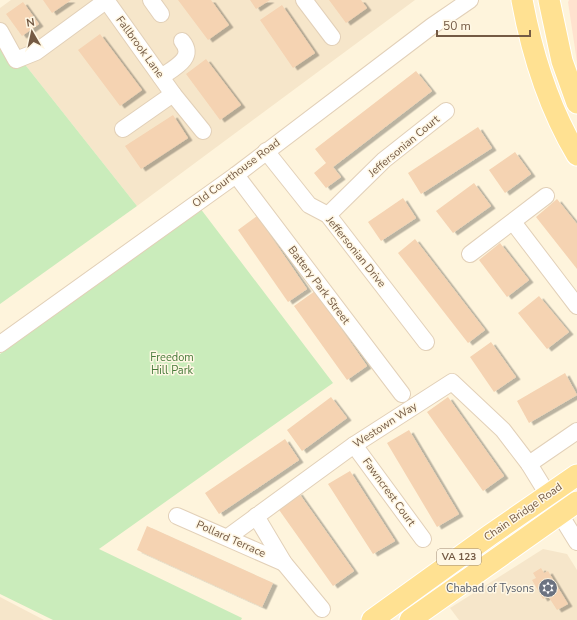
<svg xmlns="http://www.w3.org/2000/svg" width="577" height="620" font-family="'Nunito Sans',sans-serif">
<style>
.residential{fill:#f6e6ca}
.commercial{fill:#ffe2cf}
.green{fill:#caecbb}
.building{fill:#f5d3b2;filter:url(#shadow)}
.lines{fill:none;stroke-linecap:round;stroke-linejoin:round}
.minor-casing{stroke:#e2d0b8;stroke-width:18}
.major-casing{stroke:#fff;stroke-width:23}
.minor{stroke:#fff;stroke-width:16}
.major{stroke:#ffe192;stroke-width:21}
.labels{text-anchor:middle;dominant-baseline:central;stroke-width:3;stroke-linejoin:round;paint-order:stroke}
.shield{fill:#fff7e4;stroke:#9e8974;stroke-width:1}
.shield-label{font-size:10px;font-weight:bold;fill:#745a44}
.street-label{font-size:11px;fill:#745a44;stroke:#fff7e4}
.park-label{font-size:11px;fill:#487b3b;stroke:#fff7e4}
.worship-label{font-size:11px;fill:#5b616d;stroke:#fff7e4;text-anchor:end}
</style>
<defs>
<filter id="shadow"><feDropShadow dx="4.5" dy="2.5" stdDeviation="0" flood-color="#0004"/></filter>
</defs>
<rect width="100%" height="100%" fill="#fef4dc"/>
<g class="residential">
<path d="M11,0h404l-278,206 -137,-173v-25z"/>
<path d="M543,549l24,5 10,16v50h-118l-9,-12z"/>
<path d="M0,597l44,23h-44z"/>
</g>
<path class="commercial" d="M569,0h8v62l-9,-60z"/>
<g class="green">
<path d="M0,33l137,173 -137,98z"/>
<path d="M200,208l133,175 -234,166 143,69 -1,2h-188l-53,-26v-240z"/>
</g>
<g class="building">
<path d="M43,0h28l-19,13z"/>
<path d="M178,0h33l18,25 -21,15z"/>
<path d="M250,0h20l-14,9z"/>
<path d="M329,0h32l6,8 -21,15z"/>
<path d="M23,2l16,22 -17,12 -16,-22z"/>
<path d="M282,5l33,48 -22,15 -33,-48z"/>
<path d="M100,34l42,56 -22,16 -42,-56z"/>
<path d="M206,59l35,46 -21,15 -34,-46z"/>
<path d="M416,71l16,20 -99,76 8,10 -15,11 -12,-15 12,-10 -11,-14z"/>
<path d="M173,115l15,23 -47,31 -16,-23z"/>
<path d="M478,127l14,21 -71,46 -13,-21z"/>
<path d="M515,152l16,22 -26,19 -16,-23z"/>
<path d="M474,183l17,23 -38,27 -17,-22z"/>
<path d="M403,198l13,20 -35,23 -13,-19z"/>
<path d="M557,199l20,25v45l-41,-52z"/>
<path d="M257,216l50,73 -19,13 -50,-72z"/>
<path d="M415,239l70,91 -17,13 -70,-90z"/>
<path d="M500,243l29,37 -22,17 -28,-37z"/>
<path d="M315,291l52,75 -20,14 -53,-74z"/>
<path d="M539,296l30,36 -22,17 -29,-36z"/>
<path d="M491,342l25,35 -22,15 -24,-35z"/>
<path d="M565,373l12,22 -48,28 -12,-22z"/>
<path d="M331,397l16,21 -45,33 -15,-21z"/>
<path d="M448,397l56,79 -21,15 -56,-79z"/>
<path d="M409,430l50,84 -22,13 -50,-84z"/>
<path d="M285,439l14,21 -80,54 -14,-21z"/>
<path d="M350,471l45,70 -22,13 -45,-70z"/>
<path d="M298,492l56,79 -21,15 -56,-79z"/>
<path d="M147,526l126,57 -11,24 -125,-57z"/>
<path d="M541,568l3,5 4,-2 20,33 -11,6 -9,-14 -5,3 -11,-19 4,-2 -3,-5z"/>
</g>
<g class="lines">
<g class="minor-casing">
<g id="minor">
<path d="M106,0l67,94 -50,35"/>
<path d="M151,0l10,14"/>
<path d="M304,0l28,37"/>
<path d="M0,31l16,29 20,-8 71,-52"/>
<path d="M161,77c13,-9 35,-19 21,-36"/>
<path d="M173,94l30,37"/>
<path d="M266,151l43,54 19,10 98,127"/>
<path d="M236,175l166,219"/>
<path d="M328,215l56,-55 62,-49"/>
<path d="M513,222l64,84"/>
<path d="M470,254l76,-58"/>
<path d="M0,344l236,-169 196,-149 38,-26"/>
<path d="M354,445l69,94"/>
<path d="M529,464l48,-33"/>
<path d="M177,516l107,47"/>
<path d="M256,516l28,47 38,46"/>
<path d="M228,537l126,-92 98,-63 51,48 26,34 48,78"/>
</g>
</g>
<g class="major-casing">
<g id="major">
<path d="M522,0c10,54 27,108 55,155"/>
<path d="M549,0l13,61 15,42"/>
<path d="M372,620l118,-85 87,-60"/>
<path d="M410,620l167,-118"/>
</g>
</g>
<use href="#minor" class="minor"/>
<use href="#major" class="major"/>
</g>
<defs>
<g id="synagogue-disc" transform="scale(1)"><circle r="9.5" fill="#6b7280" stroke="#fff7e4"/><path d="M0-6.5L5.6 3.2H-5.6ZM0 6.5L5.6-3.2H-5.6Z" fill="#fff"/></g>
</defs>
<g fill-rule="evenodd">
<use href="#synagogue-disc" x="548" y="588"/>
</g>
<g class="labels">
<rect class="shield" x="437" y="549" width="44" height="16" rx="3"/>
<g class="shield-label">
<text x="459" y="557">VA 123</text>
</g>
<g class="street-label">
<text transform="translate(140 47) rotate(54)">Fallbrook Lane</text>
<text transform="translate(404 146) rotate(-40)">Jeffersonian Court</text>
<text transform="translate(236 173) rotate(-37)">Old Courthouse Road</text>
<text transform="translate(356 252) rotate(51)">Jeffersonian Drive</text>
<text transform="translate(319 285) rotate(53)">Battery Park Street</text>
<text transform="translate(385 425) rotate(-33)">Westown Way</text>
<text transform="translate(389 492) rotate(54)">Fawncrest Court</text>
<text transform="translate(523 512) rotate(-35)">Chain Bridge Road</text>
<text transform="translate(231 539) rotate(24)">Pollard Terrace</text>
</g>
<g class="park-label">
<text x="172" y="357">Freedom<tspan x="172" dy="13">Hill Park</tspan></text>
</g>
<g class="worship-label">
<text x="534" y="588">Chabad of Tysons</text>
</g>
</g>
<g transform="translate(32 32) rotate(351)" stroke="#fff7e4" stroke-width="3" paint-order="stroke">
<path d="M0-3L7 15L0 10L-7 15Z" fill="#745a44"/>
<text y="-6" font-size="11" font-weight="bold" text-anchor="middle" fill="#745a44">N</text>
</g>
<path d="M437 30v6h93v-6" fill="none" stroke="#745a44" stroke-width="2"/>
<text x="443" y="30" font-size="12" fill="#745a44" stroke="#fff7e4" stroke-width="3" paint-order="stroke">50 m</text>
</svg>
